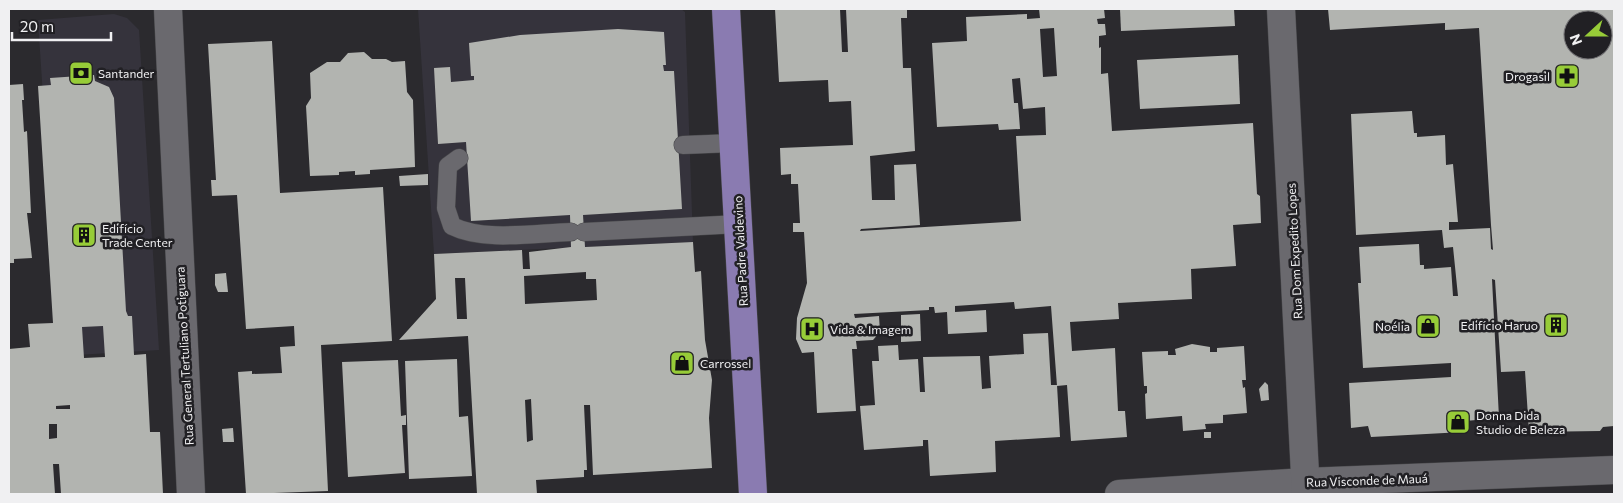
<svg xmlns="http://www.w3.org/2000/svg" width="1623" height="503" font-family="Commissioner,sans-serif">
<style>
.built{fill:#35333c}
.building{fill:#b2b4b0;fill-rule:evenodd}
.lines{fill:none;stroke-linecap:round;stroke-linejoin:round}
.service-casing{stroke:#48484b;stroke-width:19}
.minor-casing{stroke:#48484b;stroke-width:29}
.tertiary-casing{stroke:#48484b;stroke-width:29}
.primary-casing{stroke:#48484b;stroke-width:29}
.service{stroke:#6a696e;stroke-width:18}
.minor{stroke:#6a696e;stroke-width:28}
.tertiary{stroke:#6a696e;stroke-width:28}
.primary{stroke:#8a7bb1;stroke-width:28}
.labels{text-anchor:middle;dominant-baseline:central;stroke-width:5;stroke-linejoin:round;paint-order:stroke}
.poi-label{font-size:12px;fill:#f0f0f2;stroke:#212024;text-anchor:start}
.street-label{font-size:12px;fill:#f0f0f2;stroke:#212024}
</style>
<rect width="100%" height="100%" fill="#2b2a2e"/>
<g class="built">
<path d="M418,9h263l4,3 8,230 -259,12z"/>
<path d="M114,14l13,4 12,12 20,320 -99,6 -22,-336z"/>
</g>
<g class="building">
<path d="M775,9h65l2,43h6l-2,-43h61v9h-6l2,50h8l4,83 -45,5 2,44h23l-1,-35 22,-1 4,61 -59,4 -1,2 161,-10 -5,-85 30,-1 -1,-28 -22,2 -3,-31 -8,1 2,24h4l2,26 -21,1 -1,-6 -61,3 -5,-84 35,-2 -1,-24 61,-3v5l13,-1 -1,-9h65l1,9 -8,1 1,5h7l1,11 -7,1v12l2,-1v27l7,-1 4,58 141,-8 4,71 3,2 1,27 -28,2 3,41 -45,3 1,30 -74,4 1,16 -49,3 2,29 43,-3 3,63h7l2,26 -56,4 -4,-56 -10,1 -6,-80 -36,3 -1,-7 -59,4v6l31,-2 1,22 -39,2 -1,-22 -12,1 -1,-6h-5v3l-75,4 1,4 24,-2 1,16 -7,8 -17,1 1,8h-5l4,62 -39,2 -3,-61 -12,1 -6,-14 1,-21 10,-35 -3,-51h-11v-9h7l-2,-39h-7v-10l-10,1 -1,-27 73,-3 -2,-44 -22,1 -1,-22 -49,2zM1054,28l3,48 -14,1 -3,-48z"/>
<path d="M1120,9h114l1,17 -114,5z"/>
<path d="M1328,9h286v417l-11,1 -3,4 -71,1 -4,-61 -24,1 -6,-92 -3,-1 7,139 -34,3 -2,11 -92,5 -3,-11 -17,2 -2,-45 102,-6v-14l-88,5 -5,-85h3l-2,-36 60,-3 1,21h4v4l27,-2 2,29h5l-5,-49 -9,1 -2,-18 -86,5 -5,-121 61,-3 2,22h3v4l28,-2 1,30 7,-1 5,58h-9v8l41,-2 1,21 2,1 -2,-25 -12,-197 -34,2v-7l-115,7zM1573,20h30v30h-30z"/>
<path d="M618,29l46,3 2,33h-3l1,6h10l8,138 -99,6 2,32 108,-5 2,30 6,-1 4,69 7,40 -3,38 3,50 -119,7 -3,-70h-6l3,65h-3v7l-48,3 1,14h-60l-9,-158 -69,4 37,-41 -2,-45 88,-4 1,19h7l-1,-17 42,-5 -1,-32 -99,6 -5,-79 -28,2 -4,-76 16,-1 1,15 23,-2v-4h-3l-2,-33 51,-8zM586,272v7h10l1,21 -72,4 -1,-28zM455,278h10l2,41h-10zM531,399l2,41 -6,2 -2,-42z"/>
<path d="M272,41l8,152 103,-6 9,154 -71,4 7,146 -82,3 -8,-122 14,-1v3l30,-1 -2,-26 15,-1 -1,-20 -48,3 -9,-134 -25,1 -1,-16h5l-8,-136z"/>
<path d="M364,52l8,7h14l6,3 13,-1 2,31 6,8 2,67 -45,3v4l-15,1v-4l-16,1v3l-29,1 -4,-70 5,-8 -1,-25 17,-11h13l8,-9z"/>
<path d="M1238,55l2,49 -100,5 -3,-49z"/>
<path d="M94,75l1,6 14,6 5,11 12,213 2,5h4l2,39 12,-1 4,78h10l3,62h-102l-2,-30h-6l2,30h-46v-145l21,-2 -2,-23 25,-1 -15,-237 13,-1 -1,-7zM103,326l2,31 -21,1 -2,-31zM70,405v4h-14v-3zM49,424h8v14l-8,1z"/>
<path d="M23,84l1,16h-2l2,32 3,-1 4,82h-4l5,45 -18,1v4h-5v-178z"/>
<path d="M428,174v11l-28,1 -1,-10z"/>
<path d="M226,273l2,19h-10l-3,-7v-11z"/>
<path d="M920,314l1,27 -20,1v-27z"/>
<path d="M1048,333l3,52h6l3,52 -65,4 1,31 -66,4 -2,-36h-5v6l-59,4 -4,-44 15,-1 -3,-44h7l-1,-15 20,-1 1,15 19,-1 2,33h5l-2,-35 57,-1 2,33 9,-1 -2,-32 35,-2 -1,-20z"/>
<path d="M1192,344l18,3v5h7v-4l27,-2 2,34h-4l1,8 2,-1 2,26 -24,2v8l-18,1 1,5 -23,2 -1,-15 -36,3 -1,-25 2,-1v-7h-3l-2,-34 26,-1v4h8l-1,-6z"/>
<path d="M457,359l2,58 9,-1 4,60 -63,3 -4,-118z"/>
<path d="M398,360l3,56 5,-1v10h-4l3,48 -57,4 -6,-115z"/>
<path d="M1265,382l3,3 1,15 -8,1 -2,-12z"/>
<path d="M233,428l1,14h-11l-1,-13z"/>
<rect x="1204" y="432" width="7" height="6"/>
</g>
<g class="lines">
<g class="service-casing">
<g id="service">
<path d="M683,145l51,-2"/>
<path d="M459,158l-11,8 -2,42 6,18c32,16 83,7 119,6"/>
<path d="M584,232l155,-8"/>
</g>
</g>
<g class="minor-casing">
<g id="minor">
<path d="M168,9l23,485"/>
<path d="M1119,494l186,-12 309,-12"/>
</g>
</g>
<g class="tertiary-casing">
<path id="tertiary" d="M1281,9l25,485"/>
</g>
<g class="primary-casing">
<path id="primary" d="M726,9l27,485"/>
</g>
<use href="#service" class="service"/>
<use href="#minor" class="minor"/>
<use href="#tertiary" class="tertiary"/>
<use href="#primary" class="primary"/>
</g>
<defs>
<g id="bank-square" transform="scale(1.25)"><rect x="-9" y="-9" width="18" height="18" rx="4" fill="#97cc38" stroke="#212024"/><path d="M-6-4H6V4H-6ZM0-2.3a2.3 2.3 0 1 0 0 4.6a2.3 2.3 0 1 0 0-4.6Z" fill="#111"/></g>
<g id="pharmacy-square" transform="scale(1.25)"><rect x="-9" y="-9" width="18" height="18" rx="4" fill="#97cc38" stroke="#212024"/><path d="M-2-6h4v4h4v4h-4v4h-4v-4h-4v-4h4Z" fill="#111"/></g>
<g id="building-square" transform="scale(1.25)"><rect x="-9" y="-9" width="18" height="18" rx="4" fill="#97cc38" stroke="#212024"/><path d="M-4-6H4V6H1V3H-1V6H-4ZM-2.5-4.3h1.7v1.8h-1.7ZM.8-4.3h1.7v1.8H.8ZM-2.5-1h1.7V.8h-1.7ZM.8-1h1.7V.8H.8Z" fill="#111"/></g>
<g id="shop-square" transform="scale(1.25)"><rect x="-9" y="-9" width="18" height="18" rx="4" fill="#97cc38" stroke="#212024"/><path d="M-5-2.5h2.3a2.7 3.5 0 0 1 5.4 0H5L5.5 6h-11ZM-1.5-2.5h3a1.5 2.3 0 0 0-3 0Z" fill="#111"/></g>
<g id="hospital-square" transform="scale(1.25)"><rect x="-9" y="-9" width="18" height="18" rx="4" fill="#97cc38" stroke="#212024"/><path d="M-5-5h3v3.5h4V-5h3V5h-3V1.5h-4V5h-3Z" fill="#111"/></g>
</defs>
<g fill-rule="evenodd">
<use href="#bank-square" x="81" y="73"/>
<use href="#pharmacy-square" x="1567" y="76"/>
<use href="#building-square" x="84" y="235"/>
<use href="#building-square" x="1556" y="325"/>
<use href="#shop-square" x="1428" y="326"/>
<use href="#hospital-square" x="812" y="329"/>
<use href="#shop-square" x="682" y="363"/>
<use href="#shop-square" x="1458" y="422"/>
</g>
<g class="labels">
<g class="poi-label">
<text x="98" y="73">Santander</text>
<text x="1550" y="76" text-anchor="end">Drogasil</text>
<text x="102" y="228">Edifício<tspan x="102" dy="14">Trade Center</tspan></text>
<text x="1538" y="325" text-anchor="end">Edifício Haruo</text>
<text x="1410" y="326" text-anchor="end">Noélia</text>
<text x="830" y="329">Vida &amp; Imagem</text>
<text x="700" y="363">Carrossel</text>
<text x="1476" y="415">Donna Dida<tspan x="1476" dy="14">Studio de Beleza</tspan></text>
</g>
<g class="street-label">
<text transform="translate(740 251) rotate(-93)">Rua Padre Valdevino</text>
<text transform="translate(1294 251) rotate(-93)">Rua Dom Expedito Lopes</text>
<text transform="translate(184 356) rotate(-93)">Rua General Tertuliano Potiguara</text>
<text transform="translate(1367 480) rotate(-2)">Rua Visconde de Mauá</text>
</g>
</g>
<rect width="1623" height="503" fill="none" stroke="#f0f0f2" stroke-width="20"/>
<g transform="translate(1588 35) rotate(249)"><circle r="24" fill="#212024" stroke="#747376"/>
<path d="M0-4L9 19L0 12L-9 19Z" fill="#97cc38"/>
<text y="-8" font-size="14" font-weight="bold" text-anchor="middle" fill="#f0f0f2">N</text>
</g>
<path d="M12 32v8h99v-8" fill="none" stroke="#f0f0f2" stroke-width="2.5"/>
<text x="20" y="32" font-size="15" fill="#f0f0f2" stroke="#212024" stroke-width="4" paint-order="stroke">20 m</text>
</svg>
